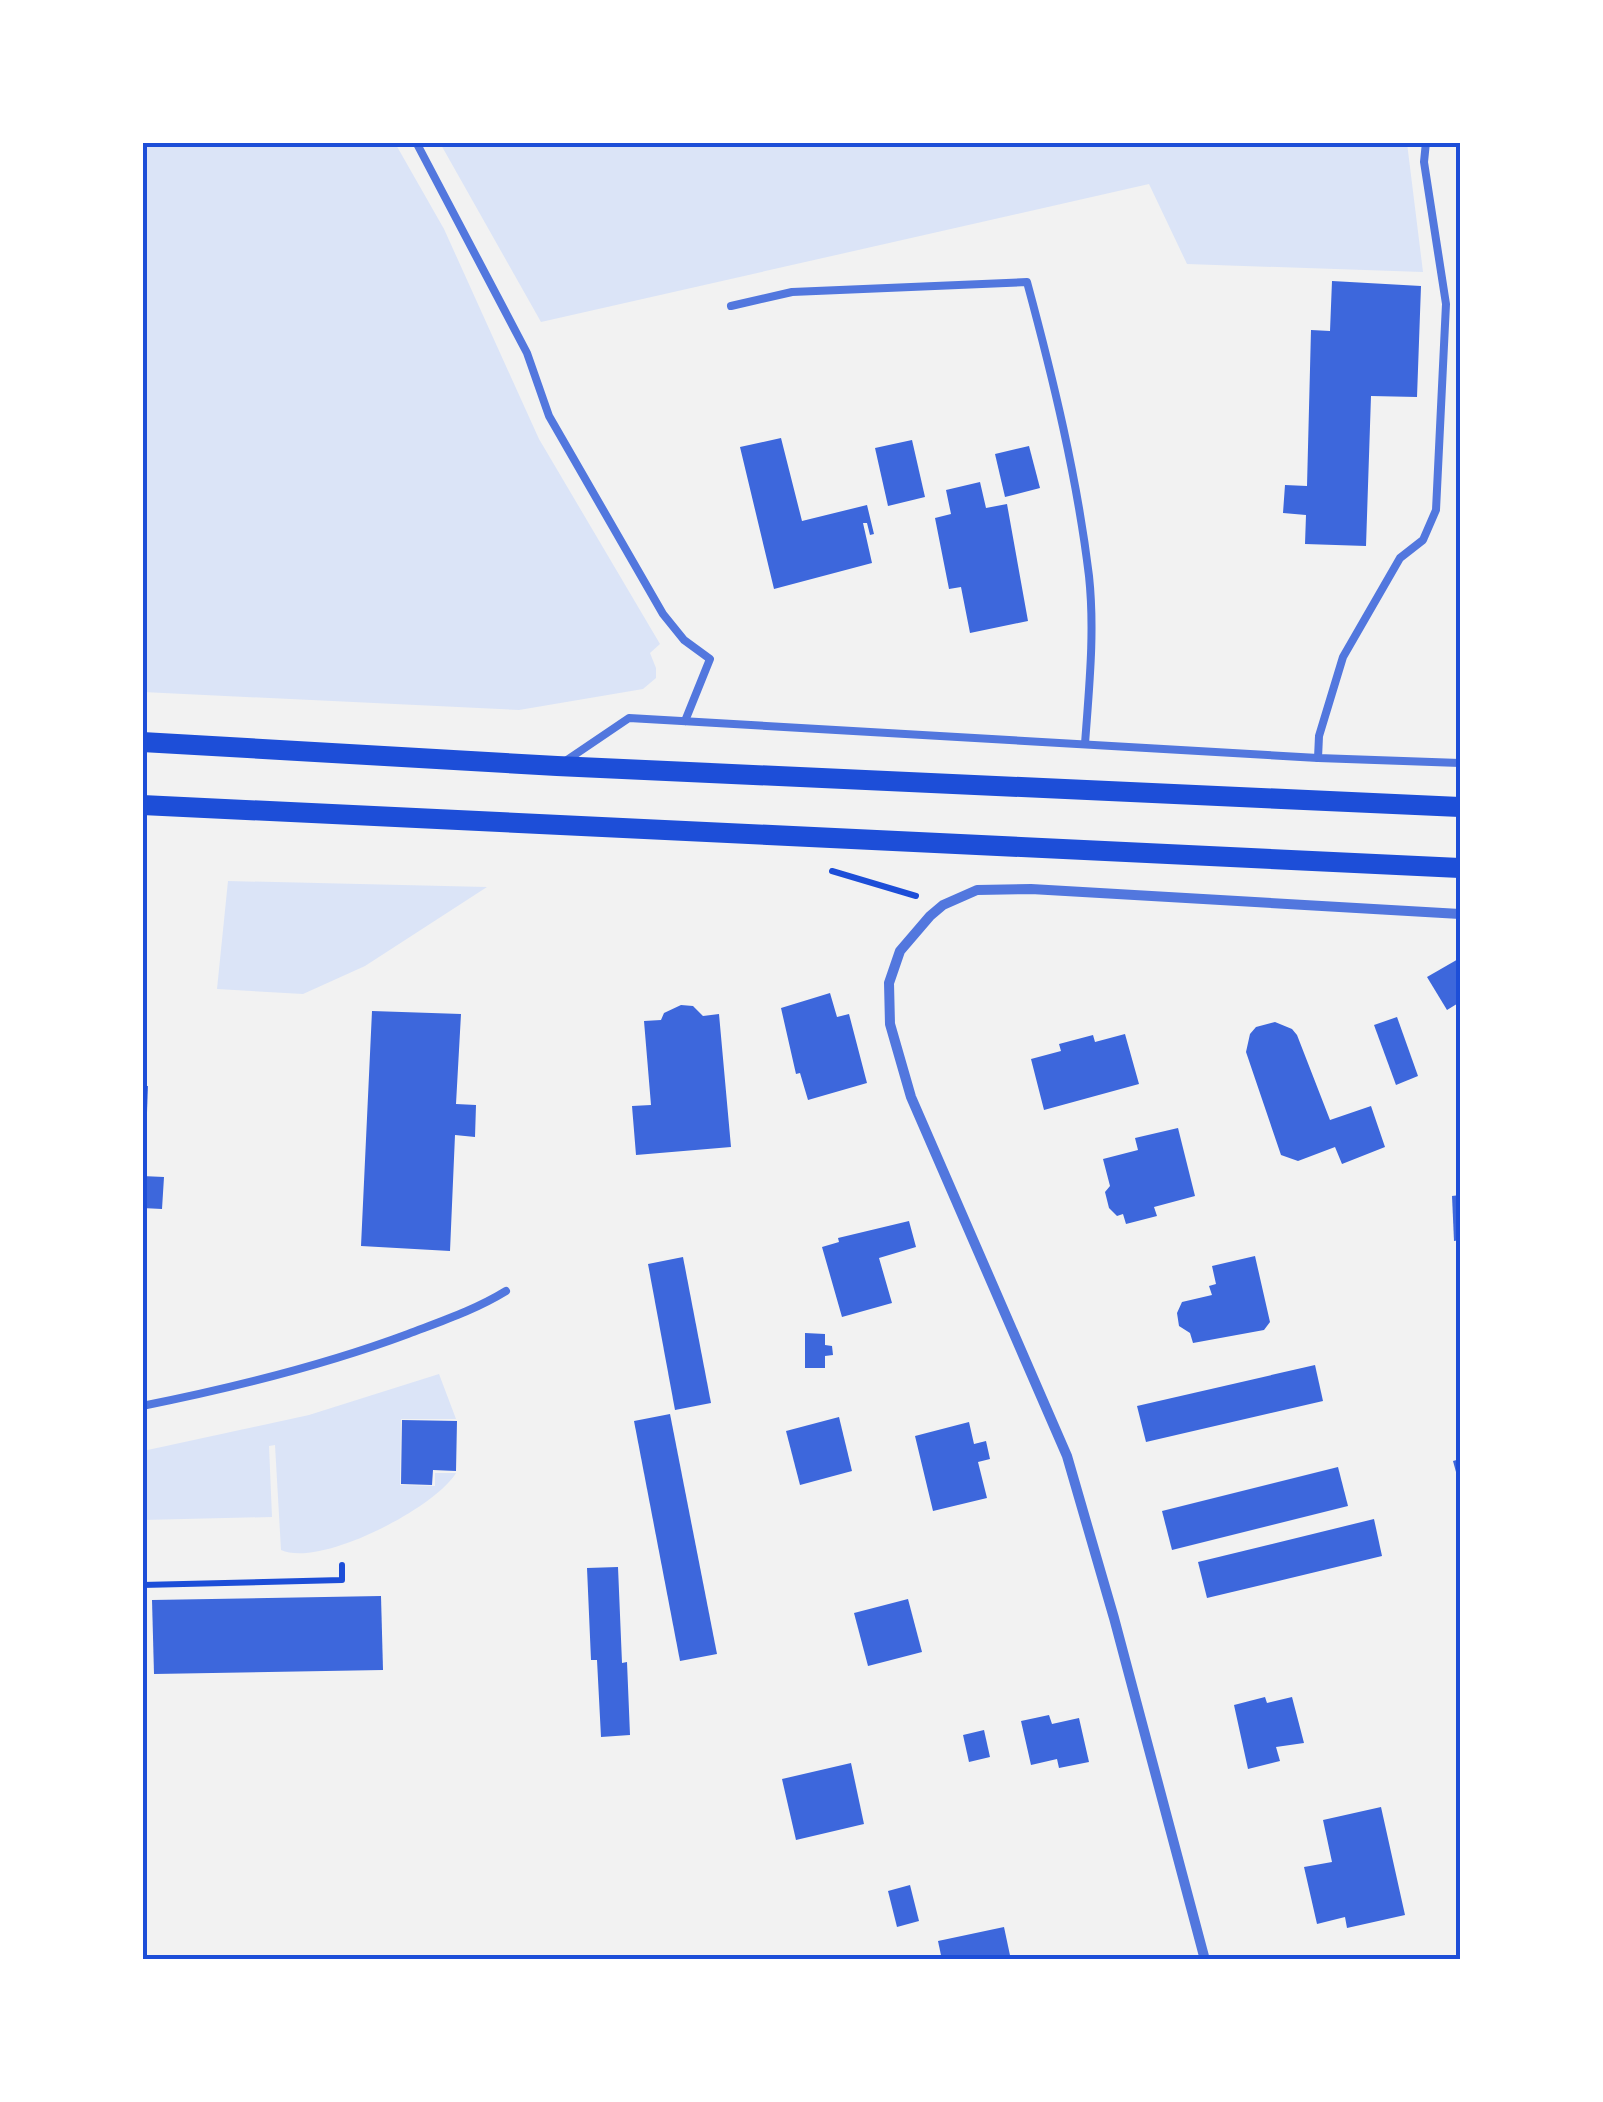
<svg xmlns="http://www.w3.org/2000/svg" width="1603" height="2102" font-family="Arial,sans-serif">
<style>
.green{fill:#dbe4f7}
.building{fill:#3d67dc}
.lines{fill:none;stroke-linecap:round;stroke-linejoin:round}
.path{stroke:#1d4ed8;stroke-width:6}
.service{stroke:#5277de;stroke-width:8}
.minor{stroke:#5277de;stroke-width:10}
.secondary{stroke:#1d4ed8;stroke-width:20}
.neatline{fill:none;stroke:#1d4ed8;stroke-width:4}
</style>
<rect width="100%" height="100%" fill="#f2f2f2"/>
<g class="green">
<path d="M143,142l252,1 49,86 95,210 121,205 -10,9 6,15v10l-13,11 -124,21 -376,-18z"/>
<path d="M440,143h967l16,129 -236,-8 -38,-80 -608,138z"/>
<path d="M228,881l259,6 -122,79 -62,28 -86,-5z"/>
<path d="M439,1374l17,45h-55l-1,66 35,1v-13h21c-21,35 -136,95 -175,77l-6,-105 -6,1 3,71 -129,3v-69l166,-36z"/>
</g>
<g class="building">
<path d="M1332,281l89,5 -4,111 -46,-1 -5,150 -61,-2 1,-29 -23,-2 2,-28 22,1 4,-156 19,1z"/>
<path d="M781,438l21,83 65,-16 7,29 -4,1 -3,-12h-4l9,40 -98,26 -34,-142z"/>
<path d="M912,440l13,57 -37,9 -13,-58z"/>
<path d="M1029,446l11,42 -35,9 -10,-43z"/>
<path d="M980,482l6,26 21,-4 21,117 -58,12 -9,-46 -12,2 -14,-71 16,-4 -5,-24z"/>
<path d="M1460,958v44l-13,8 -20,-33z"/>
<path d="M830,993l7,24 12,-3 18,69 -59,17 -8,-27 -4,1 -15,-66z"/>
<path d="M681,1005l12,1 10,10 16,-2 12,133 -95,8 -4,-49 19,-1 -7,-84 17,-1 3,-7z"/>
<path d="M372,1011l89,3 -5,90 20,1 -1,32 -20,-2 -5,116 -89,-5z"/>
<path d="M1397,1017l21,59 -22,9 -22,-60z"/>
<path d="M1275,1022l17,7 5,6 33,85 41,-14 14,41 -43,17 -7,-17 -37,14 -17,-6 -35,-103 4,-18 6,-7z"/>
<path d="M1125,1034l14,50 -95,26 -13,-51 30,-8 -2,-7 34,-9 2,7z"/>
<path d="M142,1086h6l-2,52h-4z"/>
<path d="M1178,1128l17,68 -41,11 3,9 -31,8 -3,-10 -6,2 -8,-8 -4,-16 5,-6 -7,-27 35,-9 -3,-12z"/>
<path d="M142,1176l22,1 -2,32 -20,-1z"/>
<path d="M1460,1195v45l-6,1 -2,-45z"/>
<path d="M909,1221l7,26 -37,11 13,45 -50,14 -20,-70 17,-5 -1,-4z"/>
<path d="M1255,1256l15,66 -6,8 -71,13 -3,-10 -11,-7 -2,-13 5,-11 30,-7 -3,-9 7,-2 -4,-18z"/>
<path d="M683,1257l28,146 -36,7 -27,-146z"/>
<path d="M805,1333l20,1v11l7,1 1,9 -8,1v12h-20z"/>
<path d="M1315,1365l8,36 -177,41 -9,-36z"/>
<path d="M670,1414l47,240 -37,7 -46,-240z"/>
<path d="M839,1417l13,54 -52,14 -14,-54z"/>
<path d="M402,1420l55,1 -1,50 -23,-1 -1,15 -31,-1z"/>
<path d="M969,1422l5,22 12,-3 4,18 -12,3 9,36 -54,13 -18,-75z"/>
<path d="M1460,1459v24h-1l-6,-22z"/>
<path d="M1338,1467l10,39 -176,44 -10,-39z"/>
<path d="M1374,1519l8,37 -175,42 -9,-36z"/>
<path d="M618,1567l4,96 5,-1 3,73 -29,2 -4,-77h-6l-4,-92z"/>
<path d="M381,1596l2,74 -229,4 -2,-74z"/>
<path d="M908,1599l14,53 -54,14 -14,-53z"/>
<path d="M1265,1697l2,6 25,-6 12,46 -28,4 4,14 -32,8 -14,-64z"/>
<path d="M1049,1715l3,9 27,-6 10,44 -30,6 -2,-9 -26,6 -10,-44z"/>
<path d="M984,1730l6,27 -21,5 -6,-27z"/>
<path d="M851,1763l13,61 -68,16 -14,-61z"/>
<path d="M1381,1807l24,108 -58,13 -2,-11 -28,7 -13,-57 28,-5 -9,-42z"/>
<path d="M910,1885l9,36 -22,6 -9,-36z"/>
<path d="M1004,1927l7,33h-69l-4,-19z"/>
</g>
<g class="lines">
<g class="path">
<path d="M832,871l84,25"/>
<path d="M142,1585l200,-5v-15"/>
</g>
<g class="service">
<path d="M416,142l111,211 22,63 114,198 21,26 26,19 -25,62"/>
<path d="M731,306l61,-14 235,-10c26,96 50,195 62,294 6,56 0,112 -4,168"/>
<path d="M1318,758l1,-22 24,-79 57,-99 23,-18 13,-30 10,-206 -22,-142 2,-20"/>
<path d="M564,762l65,-44 689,40 142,5"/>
<path d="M142,1406c90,-18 180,-40 266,-72 34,-13 67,-24 98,-43"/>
</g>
<path class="minor" d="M1205,1960l-91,-342 -47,-162 -156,-359 -21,-73 -1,-41 11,-32 30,-35 13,-11 34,-15 54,-1 429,25"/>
<g class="secondary">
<path d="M142,742l415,24 903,41"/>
<path d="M142,805l1318,63"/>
</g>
</g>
<rect width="1603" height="2102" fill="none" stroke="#ffffff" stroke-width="290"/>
<rect x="145" y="145" width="1313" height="1812" class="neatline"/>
</svg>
